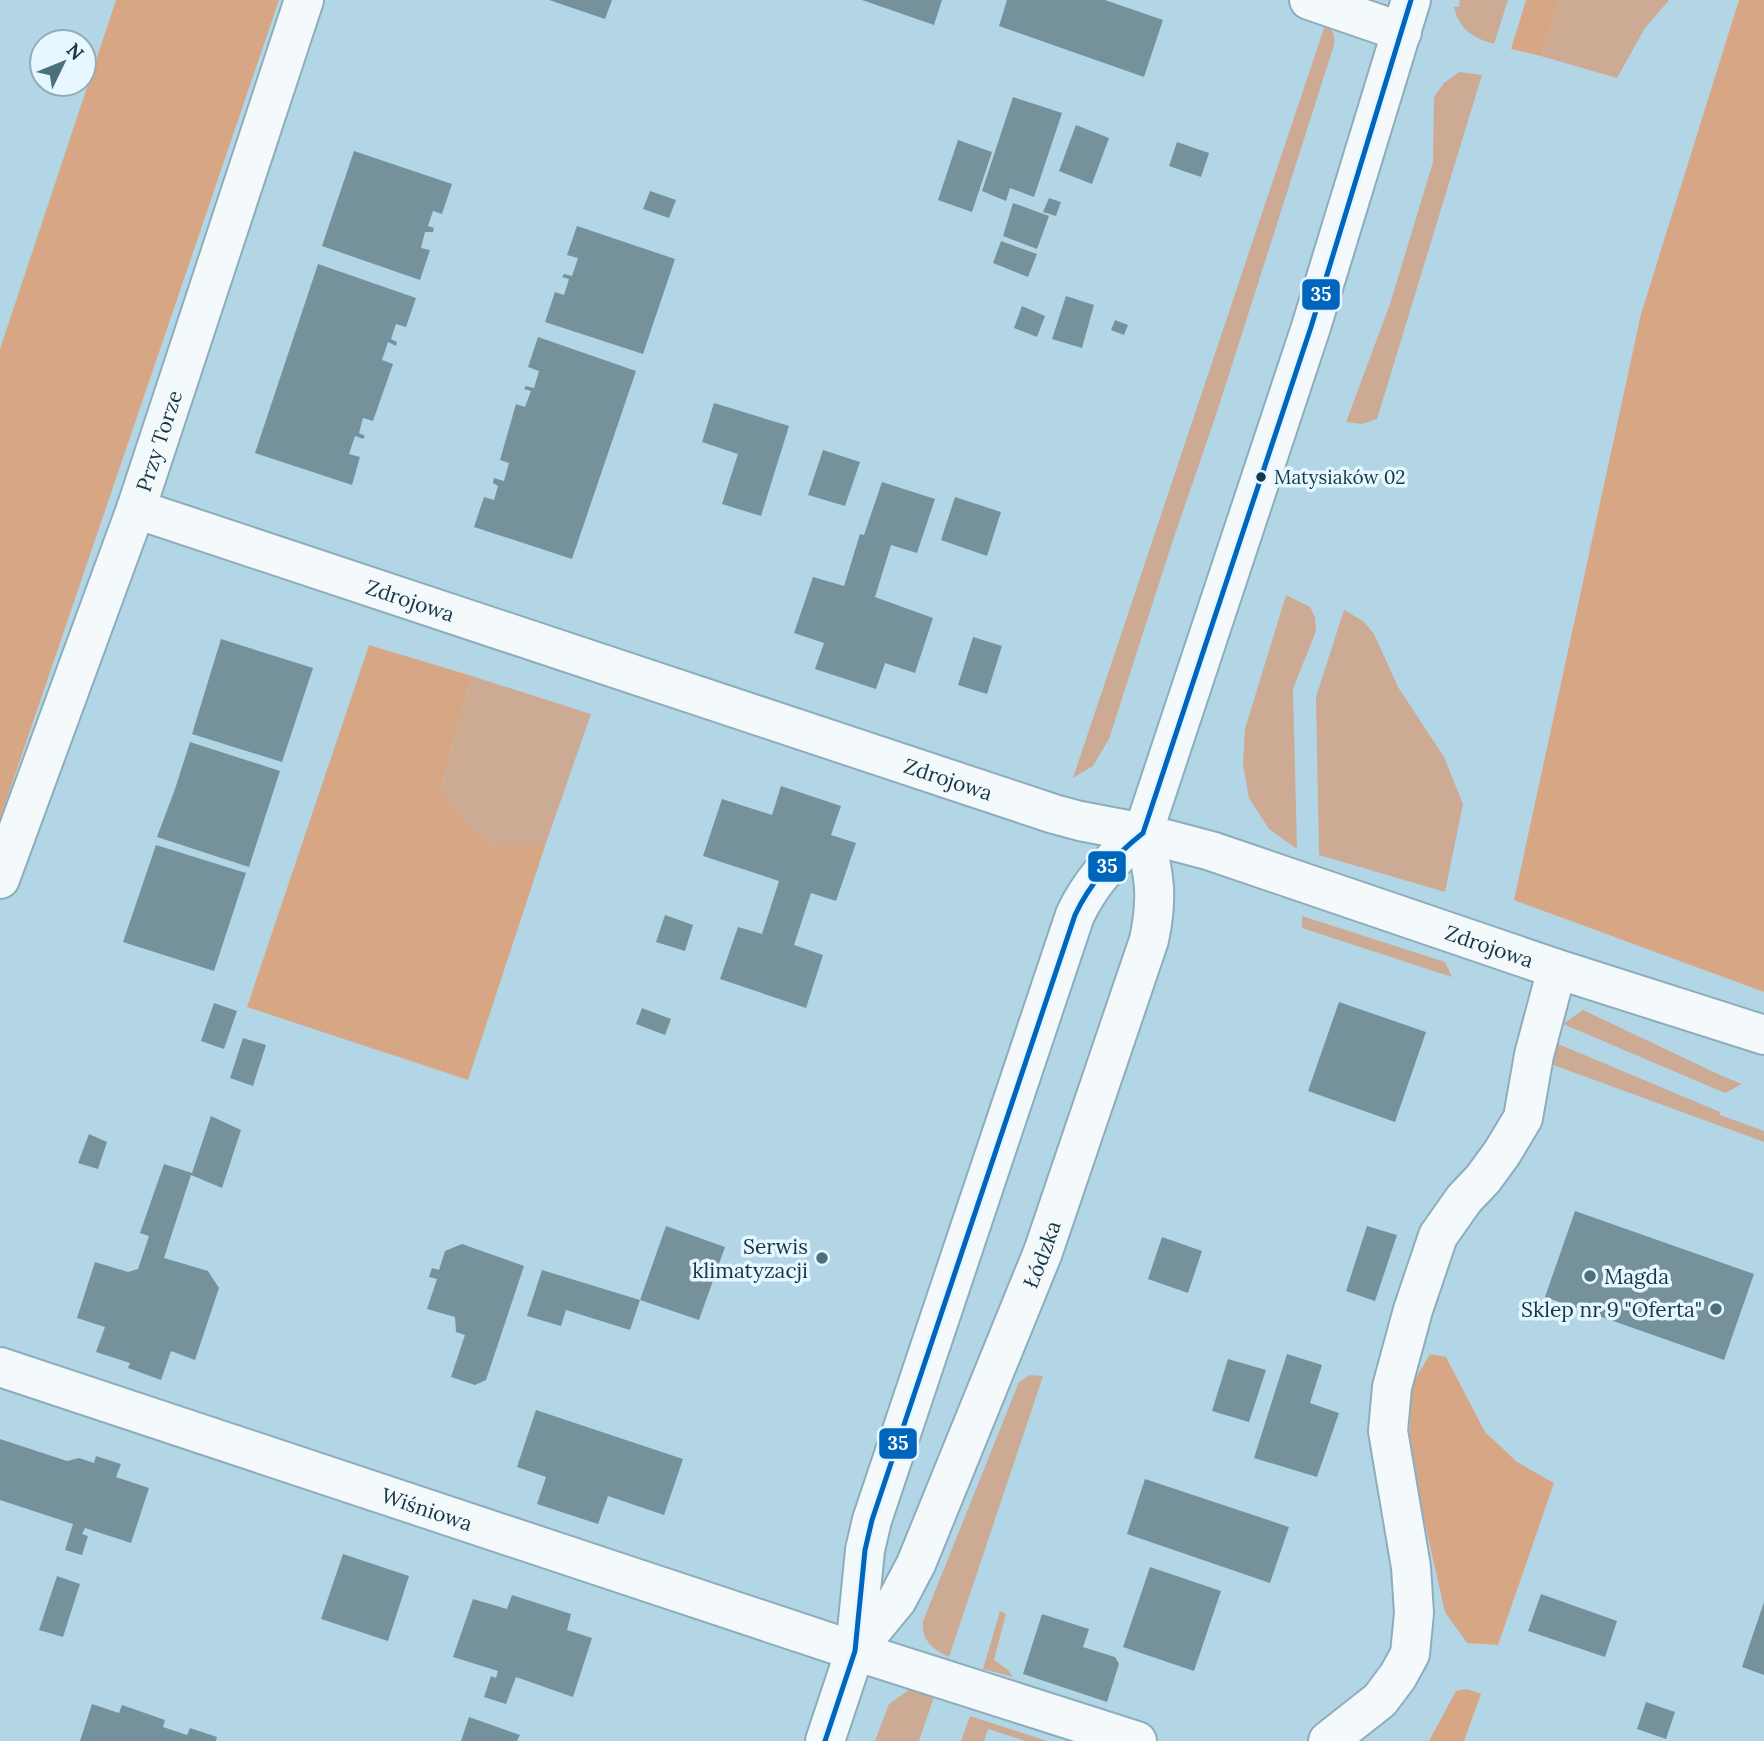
<svg xmlns="http://www.w3.org/2000/svg" width="1764" height="1741" font-family="Lora,serif">
<style>
.green{fill:#ccaa94}
.forest{fill:#d7a785}
.building{fill:#75929c}
.lines{fill:none;stroke-linecap:round;stroke-linejoin:round}
.minor-casing{stroke:#8dadbc;stroke-width:42}
.primary-casing{stroke:#8dadbc;stroke-width:42}
.minor{stroke:#f4f9fb;stroke-width:38}
.primary{stroke:#f4f9fb;stroke-width:38}
.bus-1-casing{stroke:#e7f7ff;stroke-width:10}
.bus-1{stroke:#0065bd;stroke-width:5}
.bus-dot{fill:#153848;stroke:#e7f7ff;stroke-width:2.5}
.poi-dot{fill:#4c6f80;stroke:#e7f7ff;stroke-width:2.5}
.labels{text-anchor:middle;dominant-baseline:central;stroke-width:7;stroke-linejoin:round;paint-order:stroke}
.bus-label{font-size:19px;fill:#153848;stroke:#e7f7ff;text-anchor:start}
.street-label{font-size:21px;fill:#153848;stroke:#e7f7ff}
.poi-label{font-size:21px;fill:#153848;stroke:#e7f7ff;text-anchor:end}
.line-badge{stroke:#e7f7ff;stroke-width:2.5}
.badge-label{font-size:19px;text-anchor:middle;font-weight:bold;fill:#fff}
</style>
<rect width="100%" height="100%" fill="#b3d6e7"/>
<g class="green">
<path d="M1460,0h48l-14,44c-21,-6 -35,-15 -40,-37h5z"/>
<path d="M1560,0h109l-24,28 -28,50 -76,-22z"/>
<path d="M1325,25c9,5 10,10 9,20l-117,367 -45,131 -63,196 -16,27 -20,12z"/>
<path d="M1459,72l23,3 -105,344 -15,5 -16,-2 44,-118 43,-142 1,-65 10,-14z"/>
<path d="M1286,595l24,12 5,10 1,14 -23,58 4,160 -28,-20 -20,-31 -6,-34 2,-35z"/>
<path d="M1344,610l19,11 11,13 24,53 46,70 19,47 -18,88 -126,-37 -3,-158z"/>
<path d="M472,676l119,38 -46,132h-51l-32,-25 -20,-36z"/>
<path d="M1302,916l143,46 7,15 -150,-49z"/>
<path d="M1583,1010l137,65 22,9 -17,9 -162,-69z"/>
<path d="M1556,1043l164,69v3l44,16v11l-216,-79z"/>
<path d="M1030,1375l13,1 -94,281c-16,-7 -28,-17 -26,-36l96,-239z"/>
<path d="M1000,1611l6,3 -12,46 14,10 5,7 -30,-8z"/>
<path d="M910,1689l24,8 -15,44h-44l14,-37z"/>
<path d="M970,1716l77,25h-22l-37,-12 -4,12h-23z"/>
</g>
<g class="forest">
<path d="M116,0h163l-279,819v-470z"/>
<path d="M1526,0h34l-19,56 -30,-7z"/>
<path d="M1739,0h25v992l-250,-92 127,-586z"/>
<path d="M369,645l103,31 -30,109 20,36 32,25h51l-77,234 -221,-73z"/>
<path d="M1430,1354l16,3 39,75 32,30 37,21 -56,162 -31,-2 -22,-31 -35,-154 -1,-68z"/>
<path d="M1467,1689l14,5 -17,47h-35l27,-50z"/>
</g>
<g class="building">
<path d="M549,0h63l-7,19z"/>
<path d="M862,0h80l-8,25z"/>
<path d="M1007,0h98l58,20 -19,57 -145,-51z"/>
<path d="M1013,97l49,16 -28,84 -24,-9 -4,13 -24,-10z"/>
<path d="M1076,125l33,13 -17,46 -33,-13z"/>
<path d="M958,140l34,12 -20,60 -34,-12z"/>
<path d="M1177,142l32,11 -8,24 -32,-11z"/>
<path d="M354,151l98,33 -10,30 -9,-3 -5,15 6,2 -1,4h-8l-4,16 9,2 -10,30 -98,-34z"/>
<path d="M650,191l26,9 -7,18 -26,-9z"/>
<path d="M1049,198l12,4 -5,14 -13,-4z"/>
<path d="M1013,203l36,13 -12,33 -34,-13z"/>
<path d="M577,226l98,33 -32,95 -98,-32 10,-30 9,3 5,-16 -7,-2 2,-3 8,2 6,-18 -11,-3z"/>
<path d="M1001,241l36,13 -9,23 -35,-14z"/>
<path d="M318,264l98,34 -10,29 -10,-3 -5,15 6,3 -1,4 -8,-4 -6,18 11,4 -20,57 -10,-3 -4,15 6,3 -2,3 -8,-3 -6,18 11,3 -8,28 -97,-32z"/>
<path d="M1066,296l28,9 -12,43 -30,-9z"/>
<path d="M1022,306l23,10 -8,21 -23,-9z"/>
<path d="M1115,320l13,5 -4,10 -13,-5z"/>
<path d="M538,337l98,34 -64,188 -98,-32 10,-30 10,3 4,-14 -5,-3 1,-5 10,3 5,-18 -9,-3 16,-56 9,3 6,-16 -7,-2 2,-3 8,2 5,-17 -11,-4z"/>
<path d="M714,403l75,23 -28,90 -39,-12 16,-50 -36,-12z"/>
<path d="M823,450l37,12 -15,44 -37,-11z"/>
<path d="M882,482l53,17 -18,54 -26,-8 -16,52 58,21 -18,55 -30,-10 -9,26 -61,-20 9,-26 -30,-10 19,-56 31,9 16,-52 4,1z"/>
<path d="M955,497l46,15 -14,44 -46,-16z"/>
<path d="M973,637l29,9 -15,48 -29,-9z"/>
<path d="M221,639l92,29 -31,94 -90,-28z"/>
<path d="M190,742l90,29 -31,96 -92,-30 18,-48z"/>
<path d="M781,786l60,20 -10,29 25,8 -20,58 -25,-8 -17,52 29,10 -17,53 -86,-29 18,-52 24,7 17,-53 -76,-25 19,-57 50,16z"/>
<path d="M156,845l90,28 -32,98 -91,-29z"/>
<path d="M665,915l28,10 -8,26 -29,-9z"/>
<path d="M1339,1002l87,30 -31,90 -87,-31z"/>
<path d="M214,1003l23,8 -13,38 -23,-8z"/>
<path d="M642,1008l29,11 -6,16 -29,-11z"/>
<path d="M243,1038l23,7 -13,41 -23,-8z"/>
<path d="M211,1116l30,14 -19,58 -31,-13 -27,83 44,13 11,17 -24,72 -24,-9 -10,29 -33,-12 2,-5 -34,-11 9,-25 -28,-9 18,-56 33,10 10,-3 11,-33 -9,-3 24,-69 28,9z"/>
<path d="M89,1134l18,8 -9,27 -20,-6z"/>
<path d="M1575,1211l179,63 -30,86 -179,-63z"/>
<path d="M666,1226l59,21 -26,73 -59,-20z"/>
<path d="M1367,1226l30,9 -22,66 -29,-10z"/>
<path d="M1162,1237l40,14 -14,42 -40,-14z"/>
<path d="M462,1244l62,22 -38,114 -11,5 -24,-8 14,-42 -9,-3 -1,-15 -28,-8 10,-30 -8,-2 3,-9 7,2 6,-19z"/>
<path d="M542,1270l98,30 -10,30 -64,-20 -5,16 -34,-10z"/>
<path d="M1287,1354l35,11 -12,38 29,10 -22,64 -63,-19z"/>
<path d="M1228,1359l38,11 -17,52 -37,-11z"/>
<path d="M536,1410l147,49 -19,56 -56,-19 -10,28 -61,-20 9,-27 -29,-10z"/>
<path d="M0,1439l67,22 12,-3 15,5 2,-7 25,8 -5,13 33,11 -18,55 -46,-15 -3,6 6,2 -6,19 -17,-5 8,-26 -73,-24z"/>
<path d="M1145,1479l144,48 -19,56 -143,-49z"/>
<path d="M343,1554l66,22 -21,65 -67,-22z"/>
<path d="M1150,1567l71,24 -27,80 -71,-24z"/>
<path d="M57,1576l23,8 -17,53 -24,-7z"/>
<path d="M1541,1594l76,27 -12,36 -77,-26z"/>
<path d="M512,1595l59,19 -4,16 25,8 -19,59 -57,-20 -10,27 -22,-7 7,-21 5,2 2,-7 -45,-14 20,-58 34,10z"/>
<path d="M1764,1602v73l-22,-8z"/>
<path d="M1042,1614l47,15 -6,18 32,10 4,7 -12,38 -84,-28z"/>
<path d="M1646,1702l29,10 -9,27 -29,-10z"/>
<path d="M92,1704l27,9 3,-8 43,15 -2,7 24,8 3,-7 27,9 -1,4h-136z"/>
<path d="M469,1717l51,18 -3,6h-56z"/>
</g>
<g class="lines">
<g class="minor-casing">
<g id="minor">
<path d="M1309,0l93,32"/>
<path id="s1" d="M136,509l918,305 26,7 63,12 68,18 346,118 207,66"/>
<path id="s2" d="M0,879l136,-370 168,-509"/>
<path id="s3" d="M0,1367l855,284 282,90"/>
<path d="M1328,1741l52,-41 18,-24 12,-22 4,-41 -3,-46 -23,-136 4,-44 21,-77 25,-74 26,-37 19,-20 19,-26 21,-35 11,-63 23,-86"/>
</g>
</g>
<g class="primary-casing">
<g id="primary">
<path id="s4" d="M855,1651l42,-51 19,-36 127,-312 106,-312c9,-41 6,-67 -6,-107"/>
<path d="M825,1741l30,-90 10,-101 7,-30 203,-605c16,-34 39,-59 68,-82l168,-506 100,-327"/>
</g>
</g>
<use href="#minor" class="minor"/>
<use href="#primary" class="primary"/>
<g class="bus-1-casing">
<path id="bus-1" d="M825,1741l30,-90 10,-101 7,-30 203,-605c16,-34 39,-59 68,-82l168,-506 100,-327"/>
</g>
<use href="#bus-1" class="bus-1"/>
</g>
<circle class="bus-dot" cx="1261" cy="477" r="6"/>
<g class="poi-dot">
<circle cx="822" cy="1258" r="7"/>
<circle cx="1590" cy="1276" r="7"/>
<circle cx="1716" cy="1309" r="7"/>
</g>
<g class="labels">
<g class="bus-label">
<text x="1274" y="477">Matysiaków 02</text>
</g>
<g class="street-label">
<text stroke="none"><textPath href="#s2" startOffset="466">Przy Torze</textPath></text>
<text stroke="none"><textPath href="#s1" startOffset="289">Zdrojowa</textPath></text>
<text stroke="none"><textPath href="#s1" startOffset="856">Zdrojowa</textPath></text>
<text stroke="none"><textPath href="#s1" startOffset="1423">Zdrojowa</textPath></text>
<text stroke="none"><textPath href="#s4" startOffset="441">Łódzka</textPath></text>
<text stroke="none"><textPath href="#s3" startOffset="450">Wiśniowa</textPath></text>
</g>
<g class="poi-label">
<text x="808" y="1246">Serwis<tspan x="808" dy="24">klimatyzacji</tspan></text>
<text x="1604" y="1276" text-anchor="start">Magda</text>
<text x="1702" y="1309">Sklep nr 9 "Oferta"</text>
</g>
</g>
<g class="line-badge">
<rect x="1301" y="278" width="40" height="33" rx="7" fill="#0065bd"/>
<rect x="1087" y="850" width="40" height="33" rx="7" fill="#0065bd"/>
<rect x="878" y="1427" width="40" height="33" rx="7" fill="#0065bd"/>
</g>
<g class="badge-label">
<text x="1321" y="301">35</text>
<text x="1107" y="873">35</text>
<text x="898" y="1450">35</text>
</g>
<g transform="translate(63 63) rotate(47)"><circle r="33" fill="#e7f7ff" stroke="#93abb6" stroke-width="2"/>
<path d="M0-5L12 26L0 18L-12 26Z" fill="#4c6f80"/>
<text y="-10" font-size="19" font-weight="bold" text-anchor="middle" fill="#153848">N</text>
</g>
</svg>
